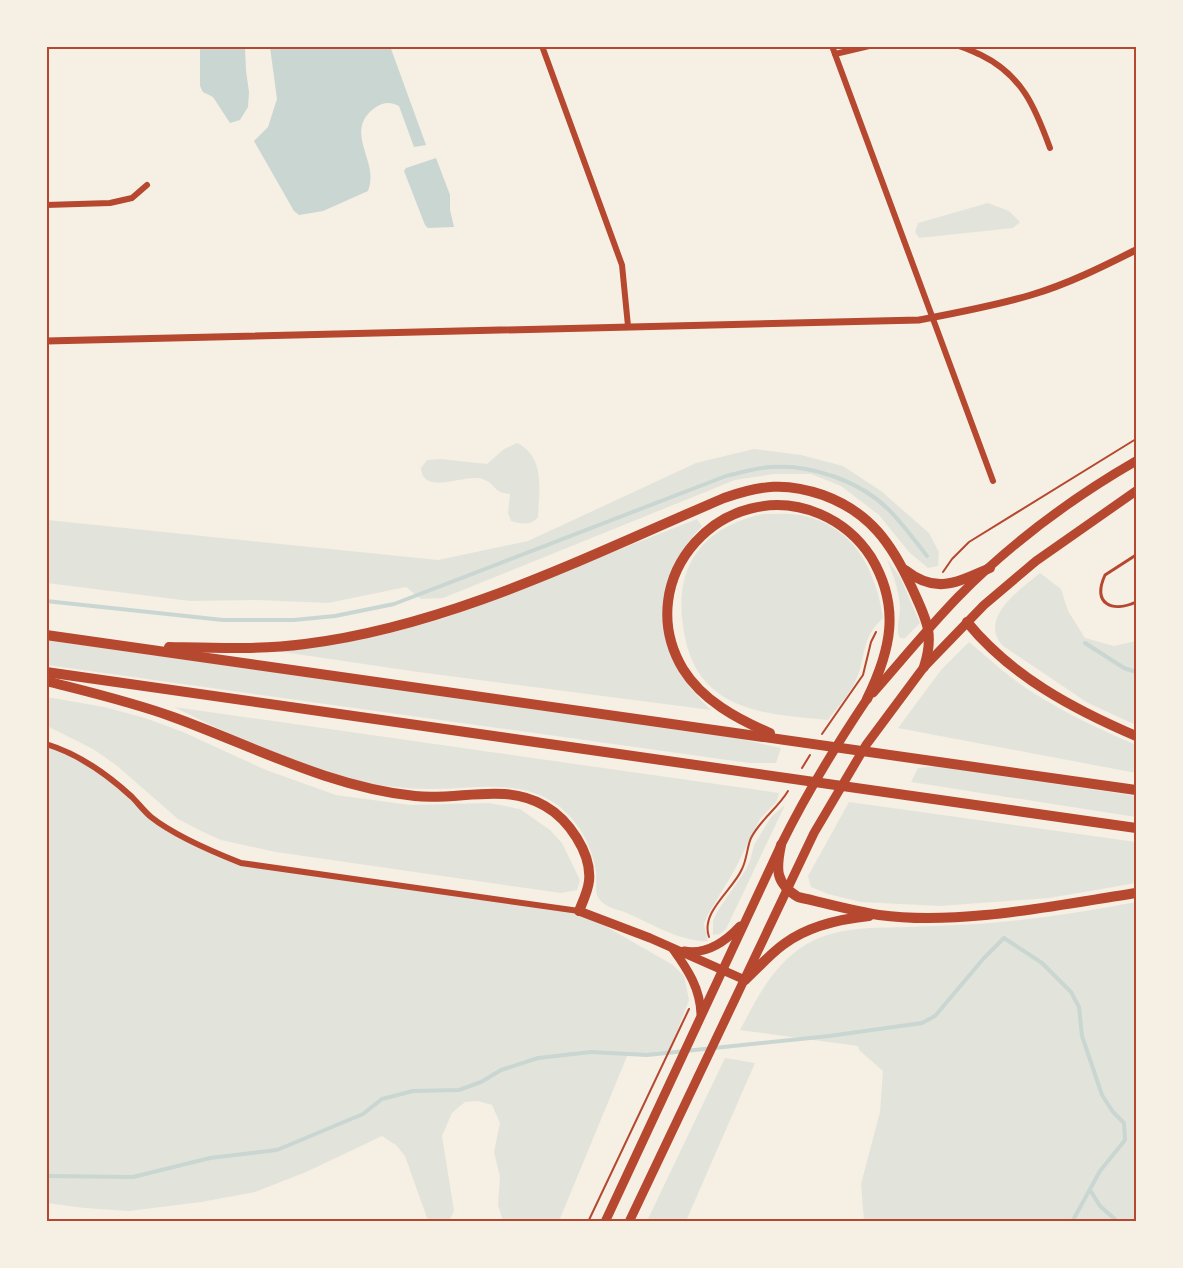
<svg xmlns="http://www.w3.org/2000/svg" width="1183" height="1268" font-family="'Public Sans',sans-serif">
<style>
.green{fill:#e2e4dc}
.water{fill:#c9d6d2}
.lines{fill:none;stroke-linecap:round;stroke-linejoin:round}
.stream{stroke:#c9d6d2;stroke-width:4}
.path{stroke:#b5482f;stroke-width:2}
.service{stroke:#b5482f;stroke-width:3}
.minor{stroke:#b5482f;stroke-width:6}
.tertiary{stroke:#b5482f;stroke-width:7}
.primary{stroke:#b5482f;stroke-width:9}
.trunk{stroke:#b5482f;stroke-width:9}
.motorway{stroke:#b5482f;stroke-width:10}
.neatline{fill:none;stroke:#b5482f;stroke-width:2}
</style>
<rect width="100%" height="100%" fill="#f6efe4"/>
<g class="green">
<path d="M988,203l21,8 11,11 -7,6 -94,10 -4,-6 3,-9z"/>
<path d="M517,443c29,14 22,48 21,74 -7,9 -17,7 -27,4l-3,-8 2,-19c-19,-2 -14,-11 -28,-15 -17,-6 -59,18 -61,-11l6,-8 13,-1 47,5 17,-15z"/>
<path d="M754,449l47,6 42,11 38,25 48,42 10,19 -1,14 -10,2 -19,-16 -30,-37 -38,-29 -30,-12h-37l-39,6 -292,118 -22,1 -15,-12 -78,16 -72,-3 -66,1 -143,-18v-63l391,40 90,-19 168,-78z"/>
<path d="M763,514c12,0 24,-1 37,1 53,10 76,54 83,103 -23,21 -16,39 -28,64 -6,13 -18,26 -27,38 -38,-4 -87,-5 -117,-33 -17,-15 -25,-39 -28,-61 -9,-61 20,-99 80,-112z"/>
<path d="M697,519l5,7c-11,12 -22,26 -29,42 -8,18 -8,35 -7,54 3,39 17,61 45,88l-293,-38 -149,-22 81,-9 37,-7 58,-16z"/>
<path d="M887,559l13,18 20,46 -16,16 -5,-2c-3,-10 1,-20 1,-30 -1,-17 -7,-32 -13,-48z"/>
<path d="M1040,573l21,16 7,22 17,27 29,8 22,-5v84l-48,-22 -85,-57c-26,-28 18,-57 37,-73z"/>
<path d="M47,640l694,99 40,9 -5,15h-27l-702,-98z"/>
<path d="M969,642c16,13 31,27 47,39 37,27 79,46 120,64v28l-238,-45 43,-58z"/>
<path d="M47,697l57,10 41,11 38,14 83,38 70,25 74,10 79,-2 31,6 30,21 12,13 18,37 -3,10 -16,3 -285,-41 -55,-12 -20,-9 -23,-12 -62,-54 -23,-16 -46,-23z"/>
<path d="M174,707l605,86 -2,8 -17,18 -26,52 -27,45 -3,8 4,17c-25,2 -58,-18 -81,-28 -7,-3 -15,-4 -21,-8 -3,-2 -8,-6 -9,-10 -2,-7 0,-16 -1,-23 -4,-27 -18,-52 -40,-68 -37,-26 -83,-15 -124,-15 -26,0 -52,-3 -77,-9 -59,-13 -126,-46 -181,-73z"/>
<path d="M47,746l46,19 65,56 52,30 51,15 318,45 94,54 11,11 5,24 -21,54h-40l-69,167h-56l-5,-16 2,-28 -6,-25 6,-29 -8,-18 -14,-4 -13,1 -13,11 -10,23 12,75 -5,10h-18l-4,-3 -22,-62 -9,-11 -14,-9 -76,36 -51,20 -54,10 -72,9 -45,-3 -37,-5z"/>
<path d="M936,766l200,30v21l-225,-35 7,-14z"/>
<path d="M849,802l287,40v41l-87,15 -109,8 -79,-4 -33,-8 -17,-7 -3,-11z"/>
<path d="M785,805l-59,124 -6,5 -7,1v-14l4,-9 28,-41 5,-10 4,-16 17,-28z"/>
<path d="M1136,902v319h-272l-3,-37 19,-72 3,-41 -24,-21 -1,-4 -118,-16c17,-32 34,-67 67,-86 31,-18 67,-16 102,-17 23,-1 46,-2 69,-3 53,-4 106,-12 158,-22z"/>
<path d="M725,1058l30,5 -69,158h-39z"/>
</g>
<g class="water">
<path d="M390,46l36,99 -12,2 -15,-41c-8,-4 -15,-4 -23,1 -35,24 5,55 -8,84l-45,20 -24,4 -5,-4 -40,-70 14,-14 9,-28 -7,-52z"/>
<path d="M200,47h45l1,24 3,21 -1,15 -8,13 -10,3 -17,-26 -10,-5 -3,-6z"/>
<path d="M436,158l14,37v15l4,17 -26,1 -3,-3 -21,-54 2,-3z"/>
</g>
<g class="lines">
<g class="stream">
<path d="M46,601l177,19h71l41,-4 59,-12 332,-128c14,-3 29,-8 45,-9 40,-3 89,14 118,43 14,14 26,31 38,46"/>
<path d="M1085,643l39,25 12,4"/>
<path d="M46,1176l87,1 77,-19 67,-8 86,-36 19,-15 31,-8 46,-1 22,-8 20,-12 37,-12 53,-6 56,3 182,-19 93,-13 13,-7 49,-58 20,-20 38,25 29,29 8,15 3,29 20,59 11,17 11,11 1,17 -25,31 -28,51"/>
<path d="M1090,1190l10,16 18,16"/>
</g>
<g class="path">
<path d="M943,572l9,-13 17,-17 167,-103"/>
<path d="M822,734l41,-59 8,-33 5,-10"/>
<path d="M802,768l8,-13"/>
<path d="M709,937c-9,-25 24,-47 33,-68 5,-10 5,-22 9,-31 9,-18 27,-30 37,-47"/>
<path d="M588,1222l101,-213"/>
</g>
<path class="service" d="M1136,555l-31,20c-13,29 7,38 31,27"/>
<g class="minor">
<path d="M542,46l80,219 6,61"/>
<path d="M832,46l161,435"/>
<path d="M959,46c8,2 15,6 22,9 41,20 54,52 69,93"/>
<path d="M835,54l34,-8"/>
<path d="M46,205l64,-2 22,-5 15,-13"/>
<path d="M46,744c33,10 61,30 86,53 6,6 12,14 19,20 24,19 62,35 90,46l338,48"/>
</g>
<path class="tertiary" d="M46,341l873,-21c37,-7 75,-14 112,-25 37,-11 71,-28 105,-45"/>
<g class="primary">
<path d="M924,667l60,-62 52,-44 100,-70"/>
<path d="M873,693c28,-32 55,-65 85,-96 52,-53 114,-99 178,-136"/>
</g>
<g class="trunk">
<path d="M579,911l71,27 95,42"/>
<path d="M673,949c15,21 27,39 28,65"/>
<path d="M684,951c22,4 42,-10 56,-25"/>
<path d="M605,1222l176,-377c25,-51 54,-98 86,-146"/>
<path d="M629,1222l185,-389 52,-88 58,-78"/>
</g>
<g class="motorway">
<path d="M905,570c32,25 52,12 85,-2"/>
<path d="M967,622c44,54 106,87 169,114"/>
<path d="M46,635l1090,155"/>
<path d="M169,647c45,1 91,3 136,-3 146,-18 285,-89 419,-146 37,-13 62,-16 99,-3 47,17 69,49 89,93 14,31 23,45 12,79"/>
<path d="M46,672l1090,156"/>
<path d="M46,681c43,11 86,21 127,36 80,29 156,70 242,79 44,5 89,-14 130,10 23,13 47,47 44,75 -1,10 -6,20 -10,30"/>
<path d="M770,733c-33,-14 -68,-33 -87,-64 -54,-91 41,-195 137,-155 21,9 38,23 51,43 30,50 20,93 -4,142"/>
<path d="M781,845c-5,24 -6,38 17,52 27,6 54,14 81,18 80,11 178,-10 257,-22"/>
<path d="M745,980c13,-12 25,-26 39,-36 24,-18 56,-25 85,-28"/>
</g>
</g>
<rect width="1183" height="1268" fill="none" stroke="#f6efe4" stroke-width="96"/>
<rect x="48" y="48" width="1087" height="1172" class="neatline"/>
</svg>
